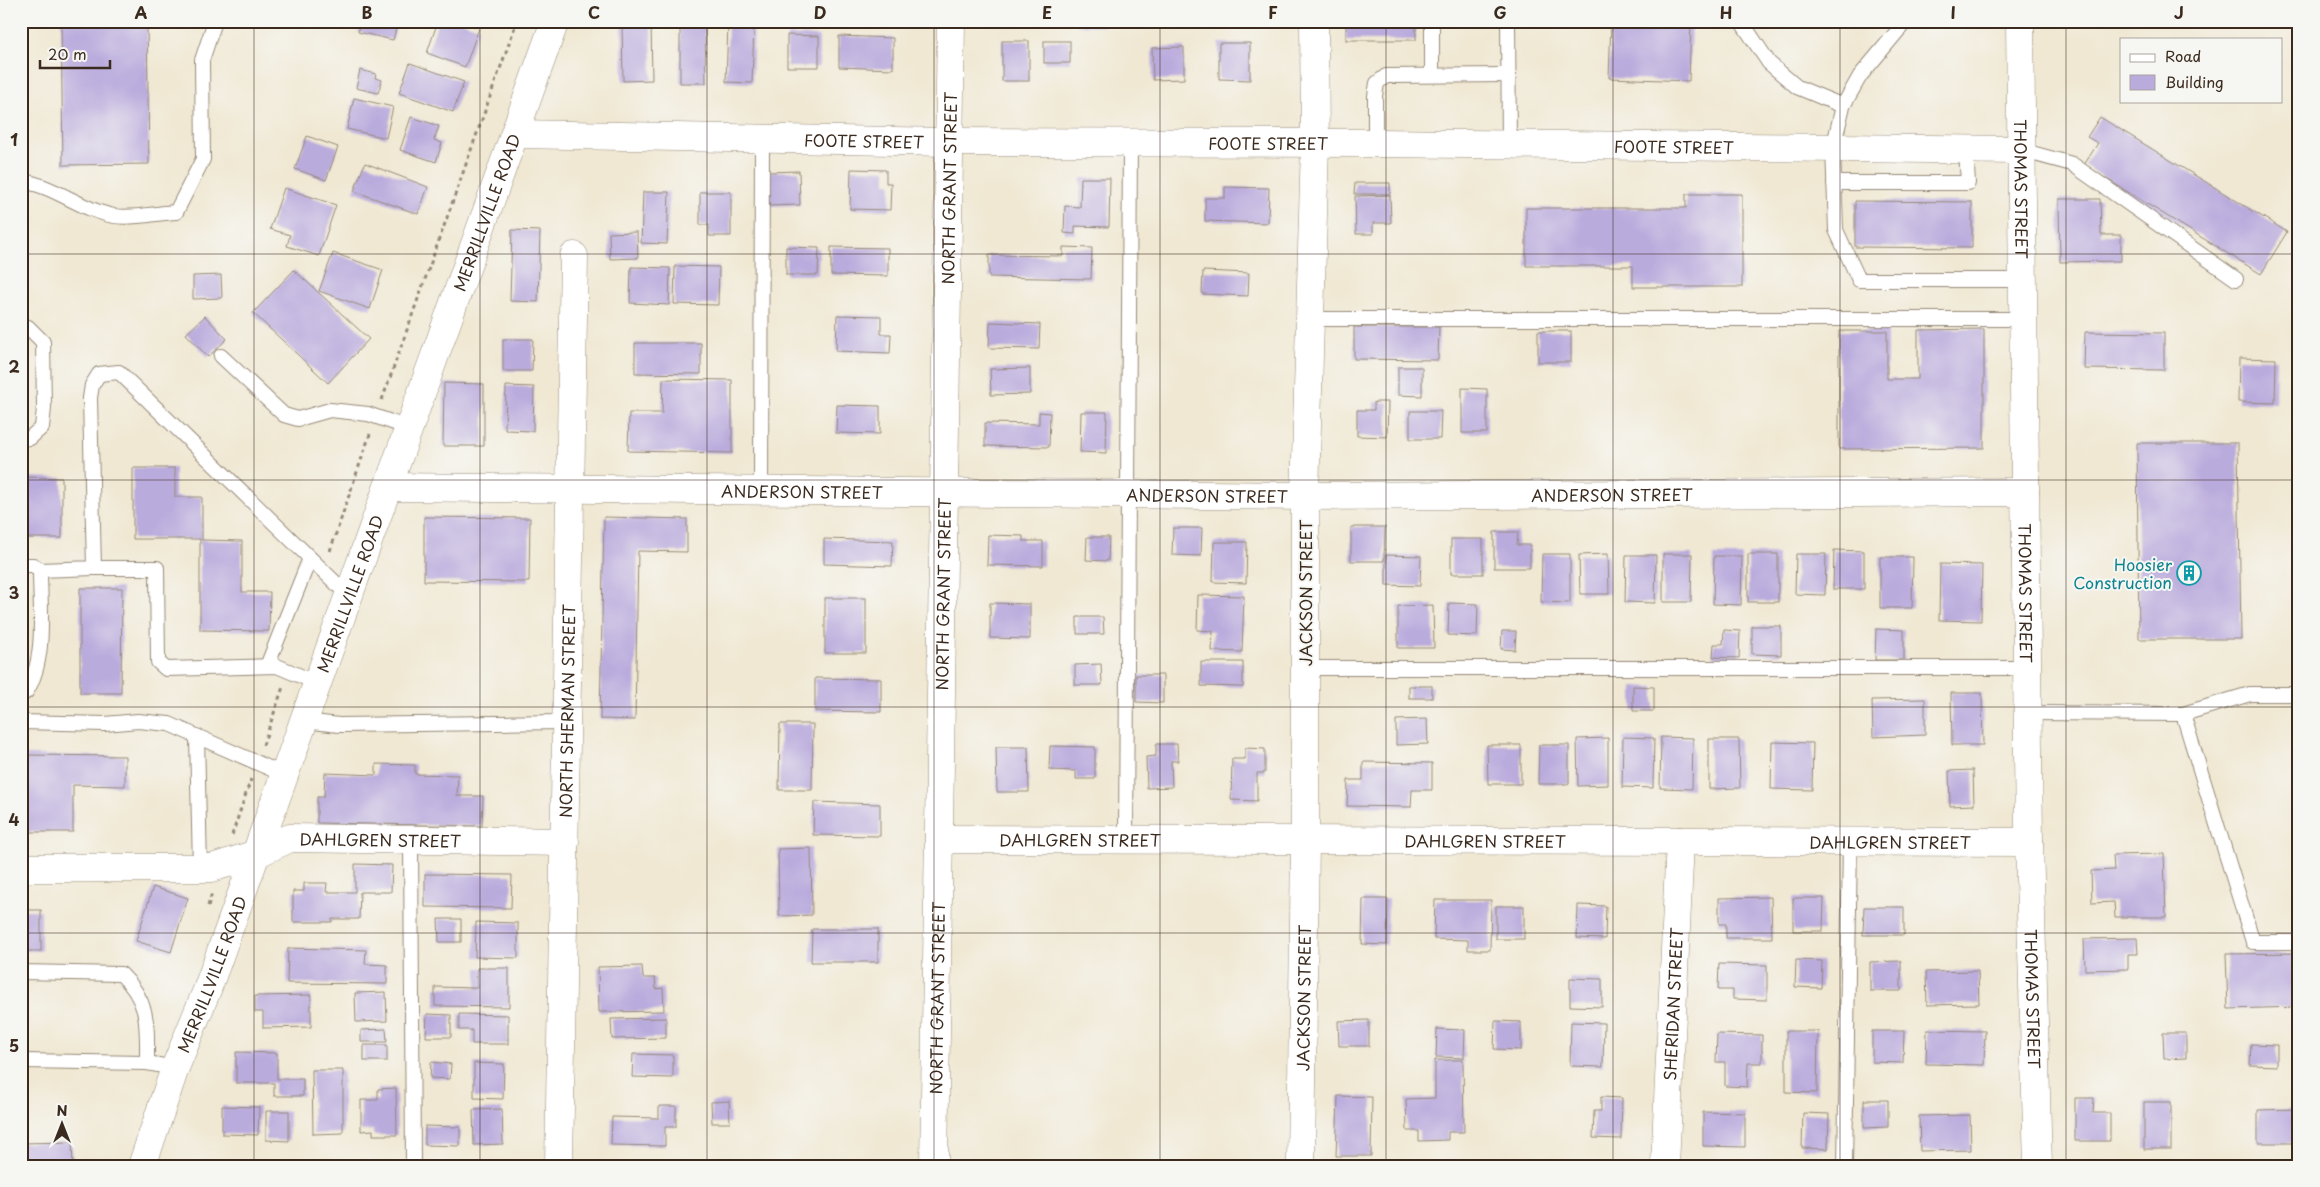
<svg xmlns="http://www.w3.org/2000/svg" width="2320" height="1187" font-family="'Playpen Sans',sans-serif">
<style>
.building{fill:#baabdd}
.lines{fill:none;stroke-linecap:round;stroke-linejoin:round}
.lane-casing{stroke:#968978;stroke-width:16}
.street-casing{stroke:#968978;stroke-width:29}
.secondary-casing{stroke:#968978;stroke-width:29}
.path{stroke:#968978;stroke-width:3;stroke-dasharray:4 4;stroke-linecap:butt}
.lane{stroke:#fff;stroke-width:14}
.street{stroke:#fff;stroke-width:28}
.secondary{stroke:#fff;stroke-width:28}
.grid{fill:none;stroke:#3b2a1e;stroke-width:1;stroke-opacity:0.55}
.labels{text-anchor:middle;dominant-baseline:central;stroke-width:4;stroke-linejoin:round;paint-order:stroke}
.street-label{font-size:16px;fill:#3b2a1e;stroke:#f6f6f2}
.culture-label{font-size:16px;fill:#0d838f;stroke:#f6f6f2;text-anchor:end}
.neatline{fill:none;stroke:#3b2a1e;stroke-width:2}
.grid-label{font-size:16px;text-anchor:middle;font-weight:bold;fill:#3b2a1e}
</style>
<rect width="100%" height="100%" fill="#f6f6f2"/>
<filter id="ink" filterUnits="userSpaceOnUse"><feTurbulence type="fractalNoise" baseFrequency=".02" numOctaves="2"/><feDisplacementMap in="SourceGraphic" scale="10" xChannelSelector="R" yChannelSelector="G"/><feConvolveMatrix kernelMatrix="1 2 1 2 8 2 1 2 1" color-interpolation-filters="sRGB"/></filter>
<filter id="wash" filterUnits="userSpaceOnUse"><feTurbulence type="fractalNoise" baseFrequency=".0096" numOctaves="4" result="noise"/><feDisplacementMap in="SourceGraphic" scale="20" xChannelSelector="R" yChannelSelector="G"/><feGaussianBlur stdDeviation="1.12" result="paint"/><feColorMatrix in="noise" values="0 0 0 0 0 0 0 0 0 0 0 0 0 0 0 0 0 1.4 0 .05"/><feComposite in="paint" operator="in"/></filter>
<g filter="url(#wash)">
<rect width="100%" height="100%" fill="#f0e8d3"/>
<g id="blocks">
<g class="building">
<path d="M61,21h86l2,143 -86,1z"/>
<path d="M361,21h37l-5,19 -35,-8z"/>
<path d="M438,21h21l20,7 -14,39 -38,-14z"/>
<path d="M622,21h29l1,59 -29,1z"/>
<path d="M1076,21h29v5l-29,-1z"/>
<rect x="1346" y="21" width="70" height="19"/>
<path d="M1611,21h80l-2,60 -80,-3z"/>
<path d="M680,23h25l1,60h-26z"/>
<path d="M728,24l26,1 -2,58 -26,-1z"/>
<path d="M787,35l32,1v31h-32z"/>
<path d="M839,36l54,2v31l-54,-2z"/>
<rect x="1002" y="41" width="27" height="40"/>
<rect x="1044" y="41" width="26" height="22"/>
<path d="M1219,43h31v37l-31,-1z"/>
<path d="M1184,47v32l-31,1 -1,-32z"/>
<path d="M410,63l54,19 -11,30 -54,-19z"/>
<path d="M360,70l16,4 -1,4 7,2 -4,13 -22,-5z"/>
<path d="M354,98l39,9 -7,31 -39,-9z"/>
<path d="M411,117l28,9 -5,14 8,3 -6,19 -36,-12z"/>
<path d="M2100,117l187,115 -26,42 -177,-109 14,-22 -11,-6z"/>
<path d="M307,136l31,11 -12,33 -31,-11z"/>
<path d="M365,163l63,24 -10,27 -64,-23z"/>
<path d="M851,169l35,1v13h5l-1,27 -40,-1z"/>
<path d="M799,171l1,34 -31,1v-34z"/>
<path d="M1081,178h29l-1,49 -34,-1v8l-11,-1 1,-27 15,1z"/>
<path d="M1355,183h35v11h-36z"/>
<path d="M1225,187l44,1 -1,35 -63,-2v-23h20z"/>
<path d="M284,188l52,17 -17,51 -32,-10 3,-11 -20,-6z"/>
<path d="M643,192h26l-2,52 -26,-1z"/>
<path d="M700,192h31v44h-22v-11h-9z"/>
<path d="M1686,194h56v93h-109v-21h-107v-58h160z"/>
<path d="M1390,195l1,28h-18v11h-17l-1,-38z"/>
<path d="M2059,199h41l1,36h20v26l-61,1z"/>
<path d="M1855,201l117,1v46l-117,-1z"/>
<path d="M512,230l28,1 -2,71 -28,-1z"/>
<path d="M637,232l1,26 -28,1 -1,-26z"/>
<path d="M786,247l33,1 -1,27h-32z"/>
<path d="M831,247l57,1v28l-57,-1z"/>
<path d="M1063,247l29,1 -1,31 -102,-2v-22l74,1z"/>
<path d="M333,253l50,17 -13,39 -51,-18z"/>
<path d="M675,266l44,1 -1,38 -44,-1z"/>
<path d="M631,267l39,1 -1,37 -39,-2z"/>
<path d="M294,270l75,69 -41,44 -75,-70z"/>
<path d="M1203,271l46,2 -1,23 -46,-2z"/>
<path d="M221,275l1,23 -29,1v-23z"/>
<path d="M837,315l44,1v18h10l-1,19 -54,-2z"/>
<path d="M205,316l22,23 -19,18 -22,-23z"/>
<path d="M990,322l50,2 -1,25 -50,-1z"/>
<path d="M1354,327h85l-1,33 -84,-1z"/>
<path d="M1984,329v119l-145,1v-118h48v48h31v-49z"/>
<rect x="1538" y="331" width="33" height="31"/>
<path d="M2085,332l79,1v37l-80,-1z"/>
<path d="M503,339h30l-1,32h-29z"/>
<path d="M635,343h66v31l-66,-1z"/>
<path d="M2239,358l37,1 -1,44 -37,-1z"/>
<path d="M1398,367h24v29l-24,-1z"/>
<path d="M1030,368v26l-39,1 -1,-26z"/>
<path d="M663,379l69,1v73l-104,-2 1,-38h33z"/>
<path d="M444,383l40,1v62h-41z"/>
<path d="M506,386l28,1 -1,44 -28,-1z"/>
<path d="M1462,388l25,1v44h-25z"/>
<path d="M1374,402h14l-1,35 -30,-1v-26h17z"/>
<path d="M837,405l43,1v28l-44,-1z"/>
<path d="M1410,411h31l-1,28h-30z"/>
<path d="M1039,412l11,1 -1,34 -64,-1v-23l54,1z"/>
<path d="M1081,412h26l-1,41 -26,-1z"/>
<path d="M2137,443h101l3,196h-102z"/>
<path d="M133,468h42v29h27v43l40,1v51h28l-1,39 -69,-1v-91h-67z"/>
<path d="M21,477l41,1v60h-41z"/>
<path d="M424,517l106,1 -1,64 -105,-1z"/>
<path d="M604,517l83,2v33l-49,-1 -3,169 -35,-1z"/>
<path d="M1351,527h34l-1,34h-33z"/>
<path d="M1173,528h29l-1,28 -29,-1z"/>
<path d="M1494,532h24l-1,13h13v23h-36z"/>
<path d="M988,535l35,1v5h20v25l-56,-1z"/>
<path d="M1087,537h22l-1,24 -22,-1z"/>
<path d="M824,539l69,2 -1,25 -68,-2z"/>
<rect x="1451" y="539" width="32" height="35"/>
<path d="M1214,542h33l-1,41 -33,-1z"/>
<path d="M1834,550l30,1v38h-31z"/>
<path d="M1542,554h28v49l-29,-1z"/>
<path d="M1608,554l1,40h-29l-1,-39z"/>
<path d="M1663,554h29l-1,48h-28z"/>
<rect x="1748" y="554" width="30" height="48"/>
<path d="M1796,554h30l-1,41 -30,-1z"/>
<path d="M1386,555l35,1 -1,30 -34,-1z"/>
<path d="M1626,555h30l-1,48 -30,-1z"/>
<path d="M1714,556h28l-1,49 -28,-1z"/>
<path d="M1880,557h33l-1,51h-32z"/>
<path d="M1940,564l42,1 -1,56 -42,-1z"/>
<path d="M80,588h42l-1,105h-41z"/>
<path d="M1198,595l46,1 -2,56 -30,-1 1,-20 -16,-1z"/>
<rect x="825" y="598" width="41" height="55"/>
<path d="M990,603l40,1v35l-40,-1z"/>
<path d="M1449,603l29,1 -1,32 -29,-1z"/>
<path d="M1433,605l1,43h-36v-42z"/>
<path d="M1077,617h26l1,17h-27z"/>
<path d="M1752,626h29v29l-29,-1z"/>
<path d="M1876,629l28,1v30h-29z"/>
<path d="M1724,630l16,1 -1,27 -26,-1 1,-13h9z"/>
<path d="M1502,631h14l-1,19 -14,-1z"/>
<path d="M1201,662h42v25l-42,-1z"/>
<path d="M1101,664l1,21h-27v-20z"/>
<path d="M1136,675h27v28l-27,-1z"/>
<path d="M815,678l66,1v33l-66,-1z"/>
<rect x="1409" y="686" width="23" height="12"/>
<path d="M1633,686l21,1v24h-21z"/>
<path d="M1951,693h31l1,52h-31z"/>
<path d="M1925,699v36l-52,2 -1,-37z"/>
<path d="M1427,719l1,25 -32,1v-25z"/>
<path d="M780,724h33l-1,66h-33z"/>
<path d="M1623,737l31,1 -1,50 -31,-1z"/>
<path d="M1661,737l32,1 -1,51 -32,-1z"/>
<path d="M1608,738v47l-30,1 -1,-47z"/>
<path d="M1709,739h30l1,49 -31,1z"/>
<path d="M1772,742l41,1 -1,47 -41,-1z"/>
<path d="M1156,744h21l1,17h-7l1,26 -25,1 -1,-31 10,-1z"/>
<path d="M1487,745h34v39h-33z"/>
<path d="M1539,745h30v39h-31z"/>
<path d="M1050,746l45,1v32h-19v-8l-27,-1z"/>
<path d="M996,747h32l1,45h-32z"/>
<path d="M1245,748l20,1v24h-8v28l-26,-1 1,-41h13z"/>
<path d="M25,755l100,1v30l-52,-1v47h-52v-49h4z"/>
<path d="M1363,762l69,1v27h-20l-1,17 -64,-1 1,-26h15z"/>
<path d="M376,764l39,1v9l43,1 -1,21h26l-1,30 -165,-3v-26h7l1,-24 51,2z"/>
<path d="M1973,770l1,35 -24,1 -1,-35z"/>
<path d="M814,802l66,2v32l-67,-1z"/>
<path d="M811,848l1,67 -33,1 -1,-67z"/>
<path d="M2164,854l2,63h-51l-1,-15 -22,1 -1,-32 23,-1 -1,-15z"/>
<path d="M355,864l37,1 -1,27h-31l-1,27h-27v3h-39v-31h11v-8h23l-1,9h29z"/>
<path d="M425,874l87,1 -1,33 -86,-1z"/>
<path d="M153,887l35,11 -17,54 -35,-11z"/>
<path d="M1771,897l1,41h-46v-14h-7v-26z"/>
<path d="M1793,898h31l-1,33h-30z"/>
<path d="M1363,899h25l-1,46 -25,-1z"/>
<path d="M1435,900h56l-1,50h-22v-10l-34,-1z"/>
<path d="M1578,905l28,1 -1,33 -28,-1z"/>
<rect x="1496" y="906" width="28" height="33"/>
<path d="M1864,907h40v28h-41z"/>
<rect x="21" y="910" width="20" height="41"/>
<path d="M438,919h23v23h-22z"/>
<path d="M476,922l42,1v35l-43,-1z"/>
<path d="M812,929h66v33h-67z"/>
<path d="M2137,938l1,16h-10v15l-43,1 -1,-31z"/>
<path d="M288,948l78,2 -1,14 22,1v19l-100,-1z"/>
<path d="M2299,953v54l-71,2 -2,-55z"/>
<path d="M1796,960l26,1 -1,27 -26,-1z"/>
<path d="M1901,961v30h-31v-29z"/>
<path d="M1719,964l48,1v35l-34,-1v-9h-15z"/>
<path d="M642,966l1,12h12l1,11 7,-1 1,23 -65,1 -1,-45z"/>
<path d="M477,968h32v39l-74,-1v-19l42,1z"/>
<path d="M1978,971l1,33 -52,1 -1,-33z"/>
<path d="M1570,978l32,1v28l-32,-1z"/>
<path d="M386,992l1,29 -31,1 -1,-29z"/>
<path d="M311,995v32l-48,1v-16h-8v-16z"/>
<path d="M427,1014l24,1v22h-25z"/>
<path d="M459,1014l49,1v29h-36v-14h-13z"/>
<path d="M666,1018v20l-54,1 -1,-20z"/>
<path d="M1369,1020v26h-30l-1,-25z"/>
<path d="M1495,1021l26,1v28l-27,-1z"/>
<path d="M1571,1022l33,1 -1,44 -33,-1z"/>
<path d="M386,1029l1,13h-26v-12z"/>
<path d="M1437,1029l28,1 -1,28 -28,-1z"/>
<path d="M1927,1030l58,1 -1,34 -58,-1z"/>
<path d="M1786,1031h32l-1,62 -31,-1z"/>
<path d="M1872,1031h32l-1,32 -31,-1z"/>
<path d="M2163,1033h23v25l-22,1z"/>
<path d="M1717,1034l45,1v28h-14l-1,24 -22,-1v-24h-9z"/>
<path d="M2251,1044l26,1v21l-27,-1z"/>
<rect x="364" y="1045" width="23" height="16"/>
<path d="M236,1052l41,1v26h26v17h-29v-13h-38z"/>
<path d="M633,1054l40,1v23l-41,-1z"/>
<path d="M1435,1060h28l1,72h-16v8l-29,1v-10h-12l-1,-32 29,-1z"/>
<path d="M431,1062l20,2 -1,15 -20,-1z"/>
<path d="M474,1063l30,1 -1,35 -29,-1z"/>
<path d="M312,1070h31v63l-30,1z"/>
<path d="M396,1088l1,47h-24v-5l-12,1v-31h17v-11z"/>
<path d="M1338,1096l34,1 -1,59h-35z"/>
<path d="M1601,1097l21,1 -1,41 -28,-1 1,-27h7z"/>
<path d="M2075,1098h19l-1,15h17v28h-35z"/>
<path d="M1864,1100h24v27l-24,1z"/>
<path d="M729,1101l1,22h-18l-1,-21z"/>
<rect x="2144" y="1102" width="27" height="47"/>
<path d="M222,1106l37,1 -1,28 -36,-1z"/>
<path d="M659,1106h17v21h-11v19l-54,-1 1,-28 47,1z"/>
<path d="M502,1109l1,35 -29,1 -1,-35z"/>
<path d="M2296,1109v34h-38v-33z"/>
<path d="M266,1111h23v30l-23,-1z"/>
<path d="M1703,1112l42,1v34l-42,-1z"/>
<path d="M1803,1113l26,1 -1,35 -26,-1z"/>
<path d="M1970,1115l1,35 -51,1 -1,-35z"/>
<path d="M425,1126l35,1v19l-35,-1z"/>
<path d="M72,1142l1,24h-52v-23z"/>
</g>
</g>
</g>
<g filter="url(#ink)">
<use href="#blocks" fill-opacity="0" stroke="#968978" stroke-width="1"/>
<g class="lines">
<g class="lane-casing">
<g id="lane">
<path d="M1508,21l1,124"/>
<path d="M1741,21l28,42 28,24 46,19"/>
<path d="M1906,21l-46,55 -17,30 -10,42 3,82 23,50h163"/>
<path d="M1432,75v-54"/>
<path d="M1375,143v-47l2,-13 9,-7 123,-1"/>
<path d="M2020,150l52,14 164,115"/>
<path d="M21,181c33,4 60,29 93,35 17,3 44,-3 62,-4l27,-53 -1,-99 13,-39"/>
<path d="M1834,183h134l-2,-33"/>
<path d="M1310,319h712"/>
<path d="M21,325l7,2 15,15 1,66 -2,19 -12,11 -9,1"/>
<path d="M221,356l63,59 14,4 32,-9 38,4 41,14"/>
<path d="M761,492l1,-354"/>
<path d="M21,565h12l7,5 54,-2 -4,-170 2,-13 7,-11 20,-2 230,224"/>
<path d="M94,568h63l1,94 8,7 111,-3 40,17"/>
<path d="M267,666l43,-108"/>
<path d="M1305,668h723"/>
<path d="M21,692h5c21,-32 14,-85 14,-122"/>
<path d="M2028,713l155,1 67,-20h49"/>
<path d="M2183,714l70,228h46"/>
<path d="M304,721l35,4 228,-3"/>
<path d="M21,722l84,2 33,-3 31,3 116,51"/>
<path d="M197,737l3,131"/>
<path d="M1126,839l4,-696"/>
<path d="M411,840l2,326"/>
<path d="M21,972l100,2c29,28 26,51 26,89"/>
<path d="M21,1061l126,2 28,5"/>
<path d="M1845,1166l5,-324"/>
</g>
</g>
<g class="street-casing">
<g id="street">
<path id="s1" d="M2020,21l9,821 9,324"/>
<path id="s2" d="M516,134l433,8 426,1 645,7"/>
<path id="s3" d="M388,487l917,9 720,-4"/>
<path id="s4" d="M940,839l1089,3"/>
<path id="s5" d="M21,868h191l44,-14 34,-16 275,4"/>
<path id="s6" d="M559,1166l15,-910"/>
<path id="s7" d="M934,1166l17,-1145"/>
<path id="s8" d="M1301,1166l4,-326v-344l10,-352 -1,-123"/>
<path id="s9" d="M1665,1166l15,-325"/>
</g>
</g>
<g class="secondary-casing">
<g id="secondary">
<path id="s10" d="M142,1166l33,-98 32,-78 49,-136 299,-833"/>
</g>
</g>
<g class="path">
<path d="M382,400l135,-379"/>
<path d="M330,551l40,-117"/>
<path d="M263,745l20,-58"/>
<path d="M232,835l19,-56"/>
<path d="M208,906l4,-13"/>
</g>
<use href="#lane" class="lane"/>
<use href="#street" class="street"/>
<use href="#secondary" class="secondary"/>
</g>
</g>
<path class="grid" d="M254,21v1145M480,21v1145M707,21v1145M934,21v1145M1160,21v1145M1386,21v1145M1613,21v1145M1840,21v1145M2066,21v1145M21,254h2278M21,480h2278M21,707h2278M21,933h2278"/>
<defs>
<g id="building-ring" transform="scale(1.25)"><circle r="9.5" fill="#f6f6f2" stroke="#0f9aa8" stroke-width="1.5"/><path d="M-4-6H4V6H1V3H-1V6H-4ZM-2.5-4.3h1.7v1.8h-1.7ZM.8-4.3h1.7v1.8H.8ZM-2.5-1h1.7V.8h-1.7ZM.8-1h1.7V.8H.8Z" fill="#0f9aa8"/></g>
</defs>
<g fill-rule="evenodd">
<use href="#building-ring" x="2189" y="573"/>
</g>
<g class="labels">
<g class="street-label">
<text stroke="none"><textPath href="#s2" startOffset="348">FOOTE STREET</textPath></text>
<text stroke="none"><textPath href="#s2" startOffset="752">FOOTE STREET</textPath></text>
<text stroke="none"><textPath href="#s2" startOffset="1158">FOOTE STREET</textPath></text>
<text stroke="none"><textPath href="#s7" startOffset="978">NORTH GRANT STREET</textPath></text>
<text stroke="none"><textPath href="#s1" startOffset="168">THOMAS STREET</textPath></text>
<text stroke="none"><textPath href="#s10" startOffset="1014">MERRILLVILLE ROAD</textPath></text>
<text stroke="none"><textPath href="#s3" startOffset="414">ANDERSON STREET</textPath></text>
<text stroke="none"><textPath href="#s3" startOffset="1224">ANDERSON STREET</textPath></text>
<text stroke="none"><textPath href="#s3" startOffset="819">ANDERSON STREET</textPath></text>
<text transform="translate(1305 593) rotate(-90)">JACKSON STREET</text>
<text stroke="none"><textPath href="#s10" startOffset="609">MERRILLVILLE ROAD</textPath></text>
<text stroke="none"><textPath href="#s7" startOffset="572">NORTH GRANT STREET</textPath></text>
<text stroke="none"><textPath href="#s1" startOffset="572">THOMAS STREET</textPath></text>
<text stroke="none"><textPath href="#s6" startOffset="455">NORTH SHERMAN STREET</textPath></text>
<text stroke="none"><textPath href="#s5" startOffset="365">DAHLGREN STREET</textPath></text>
<text stroke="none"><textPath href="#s4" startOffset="140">DAHLGREN STREET</textPath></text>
<text stroke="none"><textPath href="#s4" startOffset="545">DAHLGREN STREET</textPath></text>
<text stroke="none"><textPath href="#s4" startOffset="950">DAHLGREN STREET</textPath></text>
<text stroke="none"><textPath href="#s10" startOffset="204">MERRILLVILLE ROAD</textPath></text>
<text stroke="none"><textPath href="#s7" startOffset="168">NORTH GRANT STREET</textPath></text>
<text stroke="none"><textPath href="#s8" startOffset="168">JACKSON STREET</textPath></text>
<text stroke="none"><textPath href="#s1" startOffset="978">THOMAS STREET</textPath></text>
<text stroke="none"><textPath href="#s9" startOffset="162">SHERIDAN STREET</textPath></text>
</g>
<g class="culture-label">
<text x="2172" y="564">Hoosier<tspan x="2172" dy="18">Construction</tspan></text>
</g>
</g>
<rect width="2320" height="1187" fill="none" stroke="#f6f6f2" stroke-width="55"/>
<rect x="2120" y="38" width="162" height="65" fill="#f6f6f2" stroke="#aba49d"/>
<rect x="2130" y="54" width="25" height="8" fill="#ffffff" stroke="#aba49d"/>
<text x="2165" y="62" font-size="15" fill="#3b2a1e">Road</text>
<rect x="2130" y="75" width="25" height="15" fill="#baabdd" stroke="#aba49d"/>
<text x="2165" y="88" font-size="15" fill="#3b2a1e">Building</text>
<g transform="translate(62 1124)" stroke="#f6f6f2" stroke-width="4" paint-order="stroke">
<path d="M0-4L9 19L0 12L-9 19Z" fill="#3b2a1e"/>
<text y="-8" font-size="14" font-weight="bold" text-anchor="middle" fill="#3b2a1e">N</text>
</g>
<path d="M40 60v8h70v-8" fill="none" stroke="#3b2a1e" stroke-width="2.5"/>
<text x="48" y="60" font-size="15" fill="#3b2a1e" stroke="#f6f6f2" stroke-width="4" paint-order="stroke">20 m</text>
<rect x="28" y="28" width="2264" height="1132" class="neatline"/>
<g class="grid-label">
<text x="141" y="19">A</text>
<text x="367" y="19">B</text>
<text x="594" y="19">C</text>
<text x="820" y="19">D</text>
<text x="1047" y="19">E</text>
<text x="1273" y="19">F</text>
<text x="1500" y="19">G</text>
<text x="1726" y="19">H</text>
<text x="1953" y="19">I</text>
<text x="2179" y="19">J</text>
<text x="14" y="146">1</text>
<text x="14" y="373">2</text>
<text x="14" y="599">3</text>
<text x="14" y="826">4</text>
<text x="14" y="1052">5</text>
</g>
</svg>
